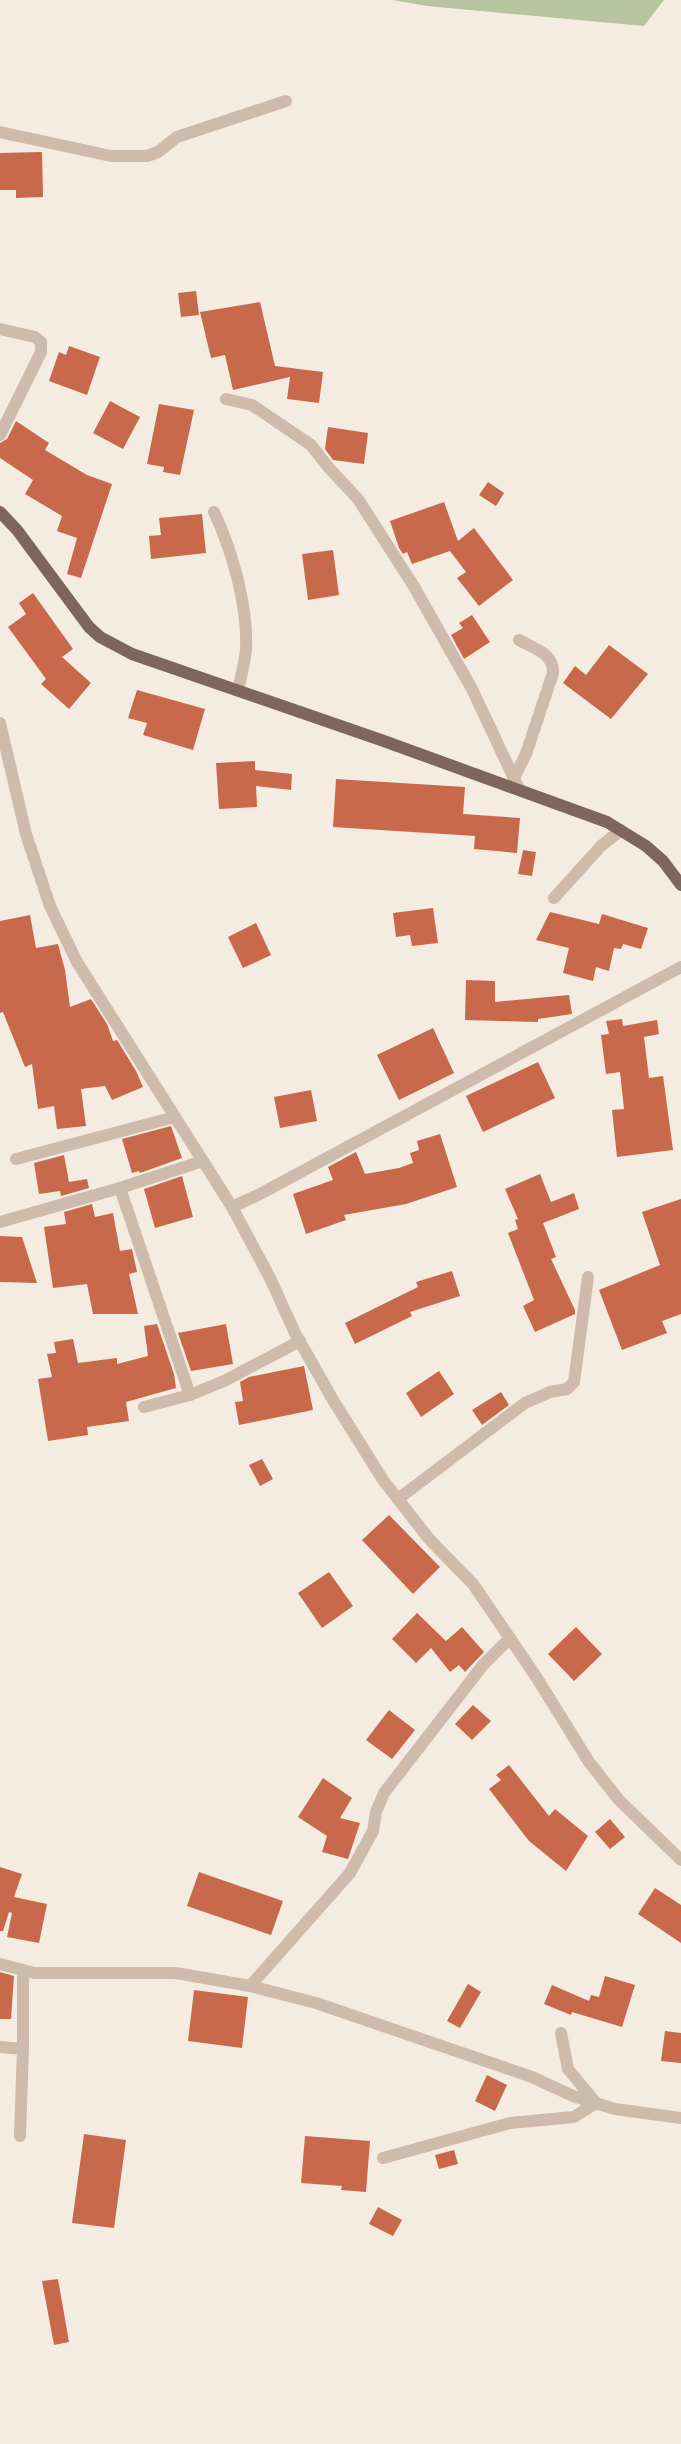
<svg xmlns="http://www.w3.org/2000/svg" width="681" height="2444" font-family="Poppins,sans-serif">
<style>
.green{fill:#b8c4a0}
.building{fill:#c8694b}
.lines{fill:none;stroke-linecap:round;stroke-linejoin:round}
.minor{stroke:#cdbbac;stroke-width:12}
.major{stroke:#7d675c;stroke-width:12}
</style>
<rect width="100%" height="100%" fill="#f4ebe1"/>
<path class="green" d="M393,0h271l-20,26 -217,-20z"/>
<g class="building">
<path d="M42,152l1,45 -27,1v-8h-16v-37z"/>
<path d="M196,291l3,24 -18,2 -3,-24z"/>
<path d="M260,302l15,64 48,6 -4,31 -32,-4 3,-22 -57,13 -8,-35 -14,3 -11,-46z"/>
<path d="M69,346l31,11 -13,38 -38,-14 10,-29 7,3z"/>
<path d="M110,401l30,16 -17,32 -30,-16z"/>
<path d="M159,404l35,6 -14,65 -17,-3 1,-5 -17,-3z"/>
<path d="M16,421l33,22 -4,7 42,25 25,9 -31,94 -14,-4 10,-36 -20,-7 5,-15 -37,-22 8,-14 -33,-22v-15l7,-4z"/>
<path d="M328,427l40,6 -4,31 -31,-4 -8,-11z"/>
<path d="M488,482l16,11 -8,13 -17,-11z"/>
<path d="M444,502l14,39 16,-13 39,52 -34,26 -22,-28 9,-6 -16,-21 -38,13 -5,-12 -4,2 -4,-6 -9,-27z"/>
<path d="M202,514l4,39 -55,6 -2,-23 12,-1 -2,-17z"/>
<path d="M333,550l6,45 -31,5 -6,-46z"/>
<path d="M33,593l40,56 -11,8 29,26 -22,26 -28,-25 5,-5 -38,-52 18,-13 -7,-11z"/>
<path d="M472,615l18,27 -26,17 -13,-24 12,-7 -4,-5z"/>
<path d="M609,645l39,29 -37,45 -48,-36 12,-17 11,9z"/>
<path d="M137,690l68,19 -12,41 -50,-15 4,-12 -19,-5z"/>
<path d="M255,761v9l37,4 -1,16 -35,-4 1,21 -38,2 -3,-46z"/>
<path d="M336,779l129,8 -2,27 57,4 -3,35 -43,-4 1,-13 -142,-9z"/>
<path d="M523,850l13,2 -4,24 -14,-2z"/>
<path d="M433,908l5,35 -26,3 -2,-11 -14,2 -3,-24z"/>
<path d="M550,912l49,12 3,-10 46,14 -7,21 -18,-5 -2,5 -7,-1 -5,23 -13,-4 -3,14 -30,-8 6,-25 -33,-8z"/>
<path d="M30,915l6,33 22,-4 7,26 5,37 21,-8 16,25 6,17 4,-1 19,31 7,16 -31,13 -7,-14 -24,3 5,37 -29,3 -3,-23 -16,3 -6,-45 -7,3 -22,-55 -3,1v-92z"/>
<path d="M256,923l15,32 -28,13 -15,-31z"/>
<path d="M466,980l29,1v21l74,-7 3,19 -34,5v3l-73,-2z"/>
<path d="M622,1019l1,7 34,-6 2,14 -15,3 5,41 14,-2 10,74 -56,7 -5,-47 12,-1 -4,-37 -14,2 -5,-39 8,-1 -3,-13z"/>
<path d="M433,1028l21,45 -55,27 -22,-45z"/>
<path d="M538,1062l17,36 -72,34 -17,-36z"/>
<path d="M311,1090l6,31 -37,7 -6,-31z"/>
<path d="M171,1126l11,32 -42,15 -1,-2 -7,2 -10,-34z"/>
<path d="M440,1134l17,53 -51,17 -62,11 2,5 -40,14 -13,-40 40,-14 -5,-13 28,-15 9,22 34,-6 14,-5 -3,-10 9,-3 -2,-9z"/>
<path d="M64,1155l5,27 18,-3 2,9 -28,8 -1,-5 -21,3 -5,-31z"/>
<path d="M540,1174l11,28 23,-9 5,16 -36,14 13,34 -5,2 24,51v4l-40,18 -12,-26 11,-6 -26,-67 10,-4 -3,-9 3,-1 -13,-30z"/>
<path d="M182,1176l11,41 -38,11 -11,-39z"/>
<path d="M681,1199v115l-19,7 5,12 -45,17 -23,-60 61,-25 -18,-53z"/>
<path d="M92,1204l3,13 18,-4 7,38 12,-2 5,23 -8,2 9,40h-45l-6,-30 -34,4 -9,-61 22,-3 -2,-12z"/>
<path d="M0,1236l22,1 15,46 -37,-1z"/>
<path d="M452,1271l8,25 -50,16 2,4 -57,28 -10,-21 73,-36 -2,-5z"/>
<path d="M157,1324l17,50 2,14 -50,14 3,19 -42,6 1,8 -40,6 -10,-62 14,-2 -5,-23 9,-1 -2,-11 19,-3 5,24 39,-5v6l31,-8 -4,-30z"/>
<path d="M226,1324l7,40 -42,7 -13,-38z"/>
<path d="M304,1366l9,44 -74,15 -4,-23 8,-1 -3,-19 9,-5z"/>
<path d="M439,1371l15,23 -33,23 -15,-24z"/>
<path d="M501,1392l8,13 -27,20 -10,-15z"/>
<path d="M262,1459l11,20 -13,7 -11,-21z"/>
<path d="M389,1515l51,52 -27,27 -51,-54z"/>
<path d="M329,1572l24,34 -31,22 -24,-35z"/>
<path d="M417,1613l29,28 16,-14 22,25 -19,20 -6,-7 -9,7 -19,-24 -15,15 -24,-24z"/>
<path d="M576,1627l26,27 -28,27 -26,-27z"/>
<path d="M473,1705l18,16 -19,19 -17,-16z"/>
<path d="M389,1710l26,20 -23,29 -26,-19z"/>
<path d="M509,1765l40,51 6,-7 33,27 -22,35 -37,-30 -40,-52 12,-9 -5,-5z"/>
<path d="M323,1778l29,20 -12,20 20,5 -12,36 -26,-7 5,-16 -29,-19z"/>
<path d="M610,1819l15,18 -15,12 -15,-17z"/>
<path d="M0,1867l22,7 -8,23 33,7 -8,39 -32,-6 5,-24 -3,-1 -6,19h-3z"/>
<path d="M199,1872l84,29 -12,34 -84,-29z"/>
<path d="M655,1888l26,17v38l-43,-29z"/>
<path d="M0,1972l14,4 -3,43h-11z"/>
<path d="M605,1976l30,9 -13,42 -50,-15 -1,3 -27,-11 8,-19 37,16 2,-6 8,2z"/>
<path d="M468,1984l13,8 -21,36 -13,-7z"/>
<path d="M194,1990l54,7 -6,51 -54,-7z"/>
<path d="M665,2031l16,2v30l-20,-2z"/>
<path d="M487,2075l20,10 -12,26 -20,-10z"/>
<path d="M84,2134l42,6 -12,88 -42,-5z"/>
<path d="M305,2136l65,5 -4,51 -25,-2 1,-4 -41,-3z"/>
<path d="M454,2150l4,14 -19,5 -4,-14z"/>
<path d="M378,2207l24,13 -9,16 -24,-12z"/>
<path d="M58,2279l11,63 -15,3 -12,-64z"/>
</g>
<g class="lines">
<g class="minor">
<path d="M0,132l111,24h36l11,-4 19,-15 109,-36"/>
<path d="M0,329l35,8 6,5v10l-41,83"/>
<path d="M226,399l26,6 59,40 18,23 29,31 55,86 59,104 47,100"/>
<path d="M214,512c18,38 34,94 32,137 -1,13 -5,28 -8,41"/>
<path d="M0,723l26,111 24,72 27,56 155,245 38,71 25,55 38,67 50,80 47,60 43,44 62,91 54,87 30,38 62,60"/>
<path d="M515,776l11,-22 27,-81c1,-20 -20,-25 -34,-33"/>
<path d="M554,898l47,-52 20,-16"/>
<path d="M16,1159l159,-42"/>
<path d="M120,1188l70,207"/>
<path d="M232,1207l28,-13 421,-227"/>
<path d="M0,1222l120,-34 83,-27"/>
<path d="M144,1407l46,-12 34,-14 76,-40"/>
<path d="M398,1499l127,-96 25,-11 17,-3 7,-7 14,-105"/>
<path d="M0,1964l34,9h142l74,13 66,17 216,74 41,19 42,13 66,9"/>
<path d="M250,1986l100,-113 23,-42 3,-19 8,-19 99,-128 27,-27"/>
<path d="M0,2047l23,2"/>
<path d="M20,2136l3,-87v-79"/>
<path d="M383,2158l127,-35 64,-6 22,-14 -28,-34 -7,-36"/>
</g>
<path class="major" d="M0,512l17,18 72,97 11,10 32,17 249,86 226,82 39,24 17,15 18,24"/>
</g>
</svg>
